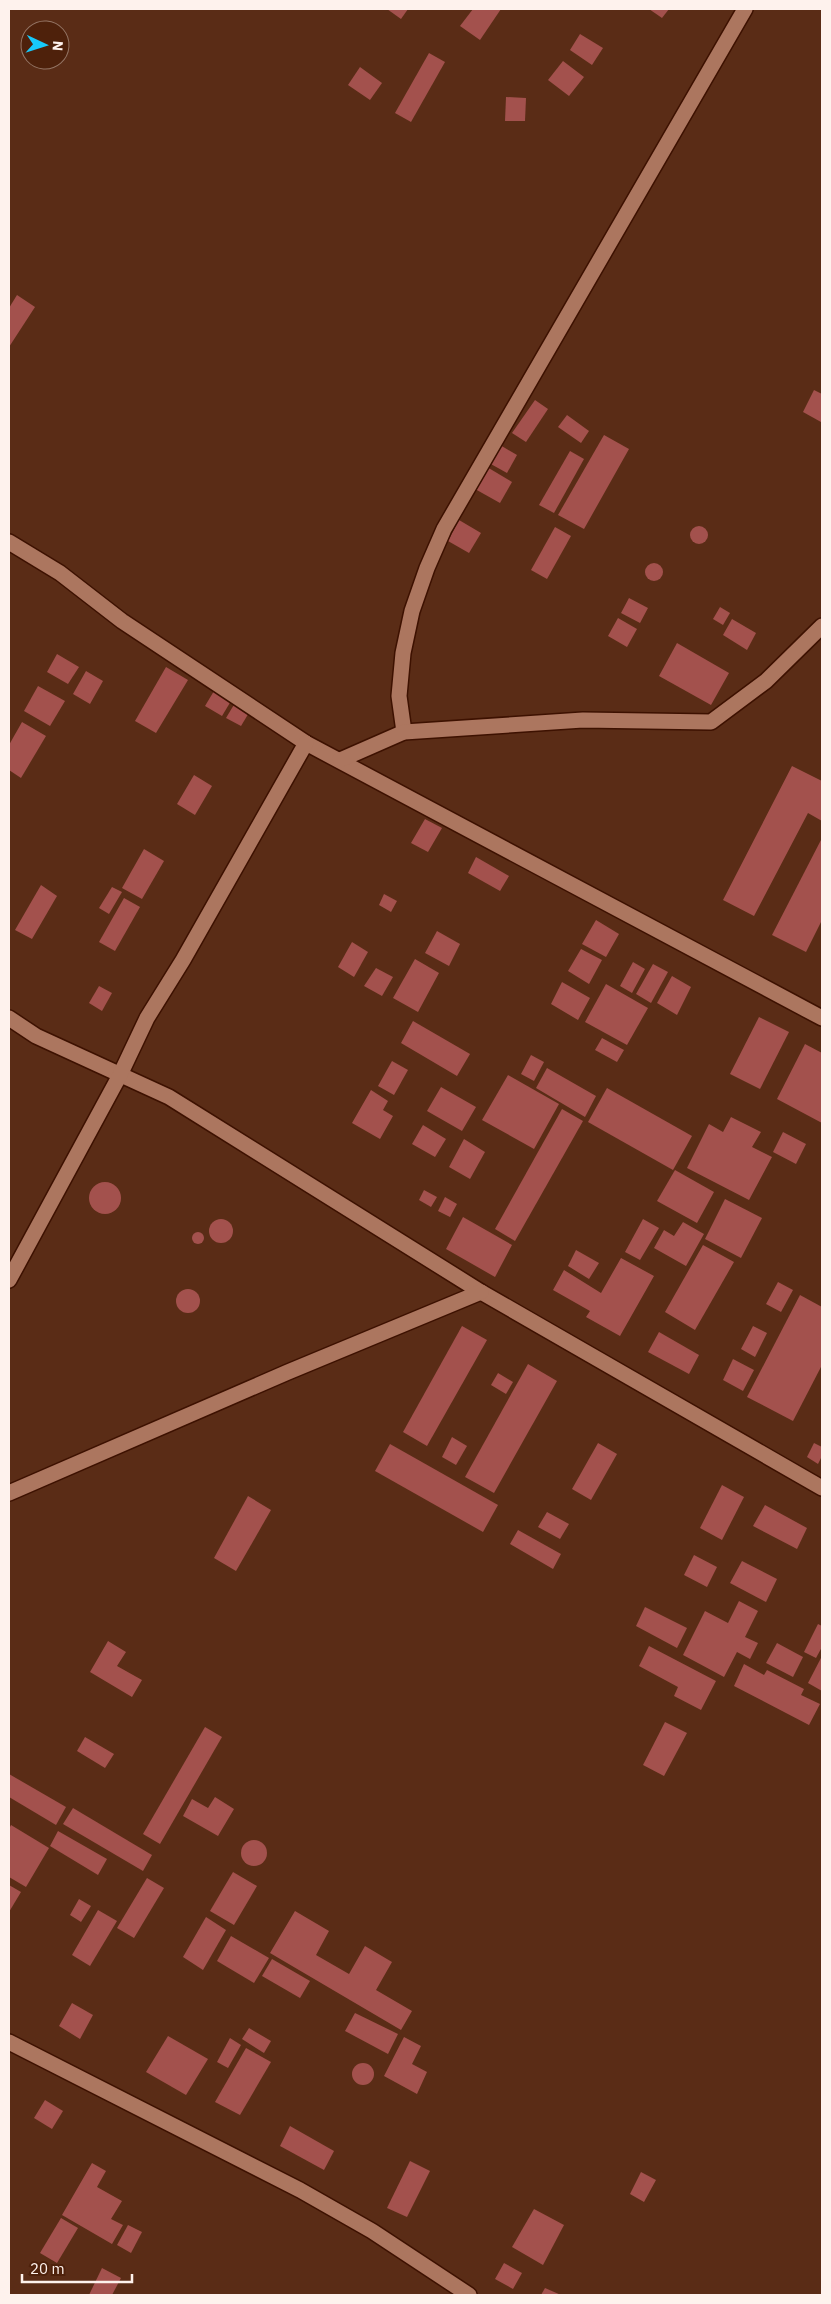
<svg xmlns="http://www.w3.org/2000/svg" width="831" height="2304" font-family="'IBM Plex Sans',sans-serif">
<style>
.building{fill:#a3514d}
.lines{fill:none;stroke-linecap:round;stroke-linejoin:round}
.minor-casing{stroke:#3d1100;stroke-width:18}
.minor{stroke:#ac765f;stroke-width:15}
</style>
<rect width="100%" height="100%" fill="#5a2c16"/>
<g class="building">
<path d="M387,9h21l-7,10z"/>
<path d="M473,9h28l-21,31 -20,-14z"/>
<path d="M649,9h20l-7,9z"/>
<path d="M580,34l23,14 -11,17 -22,-15z"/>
<path d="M429,53l16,9 -34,60 -16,-9z"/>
<path d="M563,61l21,16 -15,19 -21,-16z"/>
<path d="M360,67l22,16 -12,17 -22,-15z"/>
<path d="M506,97l20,1 -1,23h-20z"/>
<path d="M17,295l18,12 -26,40v-39z"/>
<path d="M814,390l8,4 -1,28 -18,-10z"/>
<path d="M535,400l13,9 -22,33 -14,-9z"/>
<path d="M567,415l22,16 -8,12 -23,-16z"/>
<path d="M604,435l25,14 -45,80 -26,-14z"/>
<path d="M500,445l17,10 -10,18 -18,-10z"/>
<path d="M570,451l14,8 -30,54 -15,-8z"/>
<path d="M487,467l25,15 -12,21 -25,-14z"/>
<path d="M459,520l22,13 -12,20 -21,-12z"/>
<circle cx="699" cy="535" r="9"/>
<path d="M555,527l16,9 -24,43 -16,-9z"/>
<circle cx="654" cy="572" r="9"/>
<path d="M629,598l19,10 -8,15 -19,-10z"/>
<path d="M720,607l10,6 -7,12 -10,-6z"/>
<path d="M618,618l19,11 -10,18 -19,-11z"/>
<path d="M732,619l24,14 -9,17 -24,-15z"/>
<path d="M677,643l52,30 -18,32 -52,-29z"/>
<path d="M57,654l22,13 -11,17 -21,-12z"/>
<path d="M166,667l22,13 -32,53 -21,-12z"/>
<path d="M86,671l17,10 -13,23 -17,-10z"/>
<path d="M38,686l27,15 -15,25 -26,-15z"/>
<path d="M214,691l17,10 -9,15 -17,-10z"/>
<path d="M235,703l15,8 -9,15 -15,-8z"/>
<path d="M22,722l24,14 -25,42 -12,-8v-25z"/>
<path d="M792,766l30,15v40l-14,-8 -54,103 -31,-16z"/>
<path d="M194,775l18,11 -17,29 -18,-11z"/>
<path d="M425,819l17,9 -14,24 -17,-9z"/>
<path d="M822,838v82l-16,32 -34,-17z"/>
<path d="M144,849l20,12 -22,38 -20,-11z"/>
<path d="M476,857l33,19 -9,15 -32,-18z"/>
<path d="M41,885l16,11 -25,43 -17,-9z"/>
<path d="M112,887l10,5 -13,22 -10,-6z"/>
<path d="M384,894l13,7 -6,11 -12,-7z"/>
<path d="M124,898l16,9 -25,44 -16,-9z"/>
<path d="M596,920l23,14 -13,23 -24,-13z"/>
<path d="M437,931l23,13 -11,22 -24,-13z"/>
<path d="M352,942l16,10 -14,25 -16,-10z"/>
<path d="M581,949l21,11 -13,24 -21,-13z"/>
<path d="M415,959l24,14 -21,39 -25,-14z"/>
<path d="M633,962l12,7 -13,24 -12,-7z"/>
<path d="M653,964l15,8 -17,31 -15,-9z"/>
<path d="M376,968l17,9 -11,19 -18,-10z"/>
<path d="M672,976l19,11 -14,28 -20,-12z"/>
<path d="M562,982l28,16 -12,22 -27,-16z"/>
<path d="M606,984l42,24 -21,37 -42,-23z"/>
<path d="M99,986l13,7 -10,18 -13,-8z"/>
<path d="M759,1017l30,15 -29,57 -30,-15z"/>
<path d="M413,1021l57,33 -13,22 -56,-33z"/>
<path d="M602,1038l22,12 -7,12 -22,-12z"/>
<path d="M805,1044l17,9v70l-45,-24z"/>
<path d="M531,1055l13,7 -10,19 -13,-7z"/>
<path d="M392,1061l16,9 -14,25 -16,-9z"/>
<path d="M547,1068l49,28 -11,21 -49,-29z"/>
<path d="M508,1075l51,29 -25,45 -52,-29z"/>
<path d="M441,1087l35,20 -14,24 -35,-20z"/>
<path d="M607,1088l85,48 -19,34 -85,-48z"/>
<path d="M371,1090l17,11 -5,9 10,6 -13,23 -28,-16z"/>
<path d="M562,1109l21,12 -68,120 -20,-12z"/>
<path d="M731,1117l30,15 -9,15 20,10 -23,43 -62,-32 22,-44 14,8z"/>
<path d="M423,1125l23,14 -11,18 -23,-13z"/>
<path d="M783,1132l23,12 -10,20 -23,-12z"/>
<path d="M464,1139l21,13 -15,27 -21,-12z"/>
<path d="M675,1170l39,22 -17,31 -40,-22z"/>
<circle cx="105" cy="1198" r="16"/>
<path d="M424,1190l13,7 -6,10 -12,-7z"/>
<path d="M445,1197l12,7 -7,13 -12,-6z"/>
<path d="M725,1199l37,19 -21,40 -36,-19z"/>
<path d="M463,1217l49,28 -17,32 -49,-28z"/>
<circle cx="221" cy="1231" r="12"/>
<path d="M643,1219l16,9 -19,32 -15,-8z"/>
<path d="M683,1222l21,12 -18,32 -32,-18 10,-18 10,6z"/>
<circle cx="198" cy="1238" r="6"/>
<path d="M703,1245l31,17 -39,68 -30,-18z"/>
<path d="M576,1250l23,13 -10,16 -21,-13z"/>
<path d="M621,1258l33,18 -34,60 -34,-19 4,-6 -37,-21 11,-20 37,23z"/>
<path d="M778,1282l15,8 -12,22 -15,-8z"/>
<circle cx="188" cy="1301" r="12"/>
<path d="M800,1295l22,12v58l-29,56 -46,-24z"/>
<path d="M462,1326l25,14 -60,106 -24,-14z"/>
<path d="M753,1326l14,7 -12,24 -14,-8z"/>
<path d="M659,1332l40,23 -10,19 -41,-22z"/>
<path d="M733,1359l21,11 -11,21 -20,-11z"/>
<path d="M528,1364l29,17 -63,112 -29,-16z"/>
<path d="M498,1373l15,9 -7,12 -15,-9z"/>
<path d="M452,1437l15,9 -11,19 -14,-8z"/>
<path d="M598,1443l19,11 -26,46 -19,-11z"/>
<path d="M814,1443l8,4v9l-4,8 -11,-7z"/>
<path d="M390,1444l108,61 -15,27 -108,-61z"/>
<path d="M722,1485l22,12 -22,43 -22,-12z"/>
<path d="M248,1496l23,14 -35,61 -22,-13z"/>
<path d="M765,1505l42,23 -10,21 -44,-23z"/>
<path d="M547,1512l22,12 -9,15 -22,-12z"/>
<path d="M518,1530l43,24 -8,15 -43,-25z"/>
<path d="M694,1555l23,12 -10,20 -23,-12z"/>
<path d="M742,1561l35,18 -11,23 -36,-19z"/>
<path d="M739,1601l19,10 -13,26 13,6 -8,16 -13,-7 -13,25 -41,-22 22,-44 23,12z"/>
<path d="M645,1607l42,21 -10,20 -41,-22z"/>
<path d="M818,1624l4,2v21l-6,11 -12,-6z"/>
<path d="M108,1641l18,11 -9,14 25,14 -10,17 -42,-25z"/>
<path d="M777,1643l26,14 -10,20 -27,-14z"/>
<path d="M649,1646l67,35 -15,29 -27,-14 4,-9 -39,-21z"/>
<path d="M822,1656v35l-14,-8z"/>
<path d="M744,1664l20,11 3,-5 37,19 -3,6 19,9 -11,21 -75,-39z"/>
<path d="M665,1722l22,11 -23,43 -21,-11z"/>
<path d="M205,1727l17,10 -62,107 -17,-10z"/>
<path d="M85,1737l29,17 -9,14 -28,-17z"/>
<path d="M9,1774l57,33 -10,18 -47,-28z"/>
<path d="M215,1797l19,12 -16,27 -35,-20 9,-17 16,9z"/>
<path d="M73,1808l79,47 -9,16 -80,-47z"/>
<path d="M11,1825l38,23 -23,39 -17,-10v-48z"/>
<path d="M58,1831l49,28 -9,16 -48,-29z"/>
<circle cx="254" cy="1853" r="13"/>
<path d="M233,1872l24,14 -23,39 -24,-14z"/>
<path d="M147,1878l17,10 -30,50 -17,-10z"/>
<path d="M9,1885l12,7 -12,20z"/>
<path d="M79,1899l12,7 -10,16 -11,-7z"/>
<path d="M98,1910l19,11 -27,45 -18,-11z"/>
<path d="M295,1911l34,20 -13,24 33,19 16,-28 27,16 -16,28 36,21 -11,19 -131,-77z"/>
<path d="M206,1917l20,13 -23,40 -20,-13z"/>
<path d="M231,1936l38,22 -15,25 -37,-22z"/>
<path d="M272,1959l38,22 -10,17 -38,-22z"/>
<path d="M72,2003l21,12 -13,24 -21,-13z"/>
<path d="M355,2013l43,21 -10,20 -43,-23z"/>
<path d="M249,2028l22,13 -7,12 -22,-14z"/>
<path d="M168,2036l40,23 -22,36 -40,-23z"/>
<path d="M404,2037l17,9 -9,18 15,8 -10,22 -33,-18z"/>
<path d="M230,2038l11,7 -13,23 -11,-6z"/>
<path d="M246,2048l25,14 -31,53 -25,-13z"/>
<circle cx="363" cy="2074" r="11"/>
<path d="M45,2100l18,11 -11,18 -18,-11z"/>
<path d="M290,2126l44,25 -10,19 -44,-24z"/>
<path d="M410,2161l20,10 -23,46 -20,-9z"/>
<path d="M92,2163l14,8 -9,16 25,14 -11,18 12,6 -11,19 -50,-29z"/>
<path d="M641,2172l15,8 -12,22 -14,-8z"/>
<path d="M534,2209l30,16 -21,40 -31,-18z"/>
<path d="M61,2218l17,10 -21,35 -17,-10z"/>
<path d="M128,2225l14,7 -11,21 -14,-8z"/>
<path d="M504,2263l18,10 -9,16 -18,-10z"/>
<path d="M102,2268l19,10 -9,17h-23z"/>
<path d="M545,2288l16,7h-20z"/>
</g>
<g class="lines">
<g class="minor-casing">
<g id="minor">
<path d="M9,542l51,31 62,48 184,122 516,275"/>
<path d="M404,732l-5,-36 4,-43 9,-42 15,-43 17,-39 301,-520"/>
<path d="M340,760l64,-28 179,-12 128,2 55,-41 56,-55"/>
<path d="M9,1018l27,18 133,61 312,195 341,196"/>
<path d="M9,1280l111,-205 27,-57 36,-58 123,-217"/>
<path d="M9,1493l279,-121 193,-80"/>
<path d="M9,2042l291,148 72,41 97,64"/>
</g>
</g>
<use href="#minor" class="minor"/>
</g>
<rect width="831" height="2304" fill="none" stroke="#fef2ed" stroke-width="20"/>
<g transform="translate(45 45) rotate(94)"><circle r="24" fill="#4e210b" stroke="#947565"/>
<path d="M0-4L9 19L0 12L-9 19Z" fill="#17cafb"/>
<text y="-8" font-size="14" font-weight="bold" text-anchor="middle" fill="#fef2ed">N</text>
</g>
<path d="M22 2274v8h110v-8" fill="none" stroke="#fef2ed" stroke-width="2.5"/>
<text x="30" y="2274" font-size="15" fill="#fef2ed" stroke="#4e210b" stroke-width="4" paint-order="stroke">20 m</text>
</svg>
